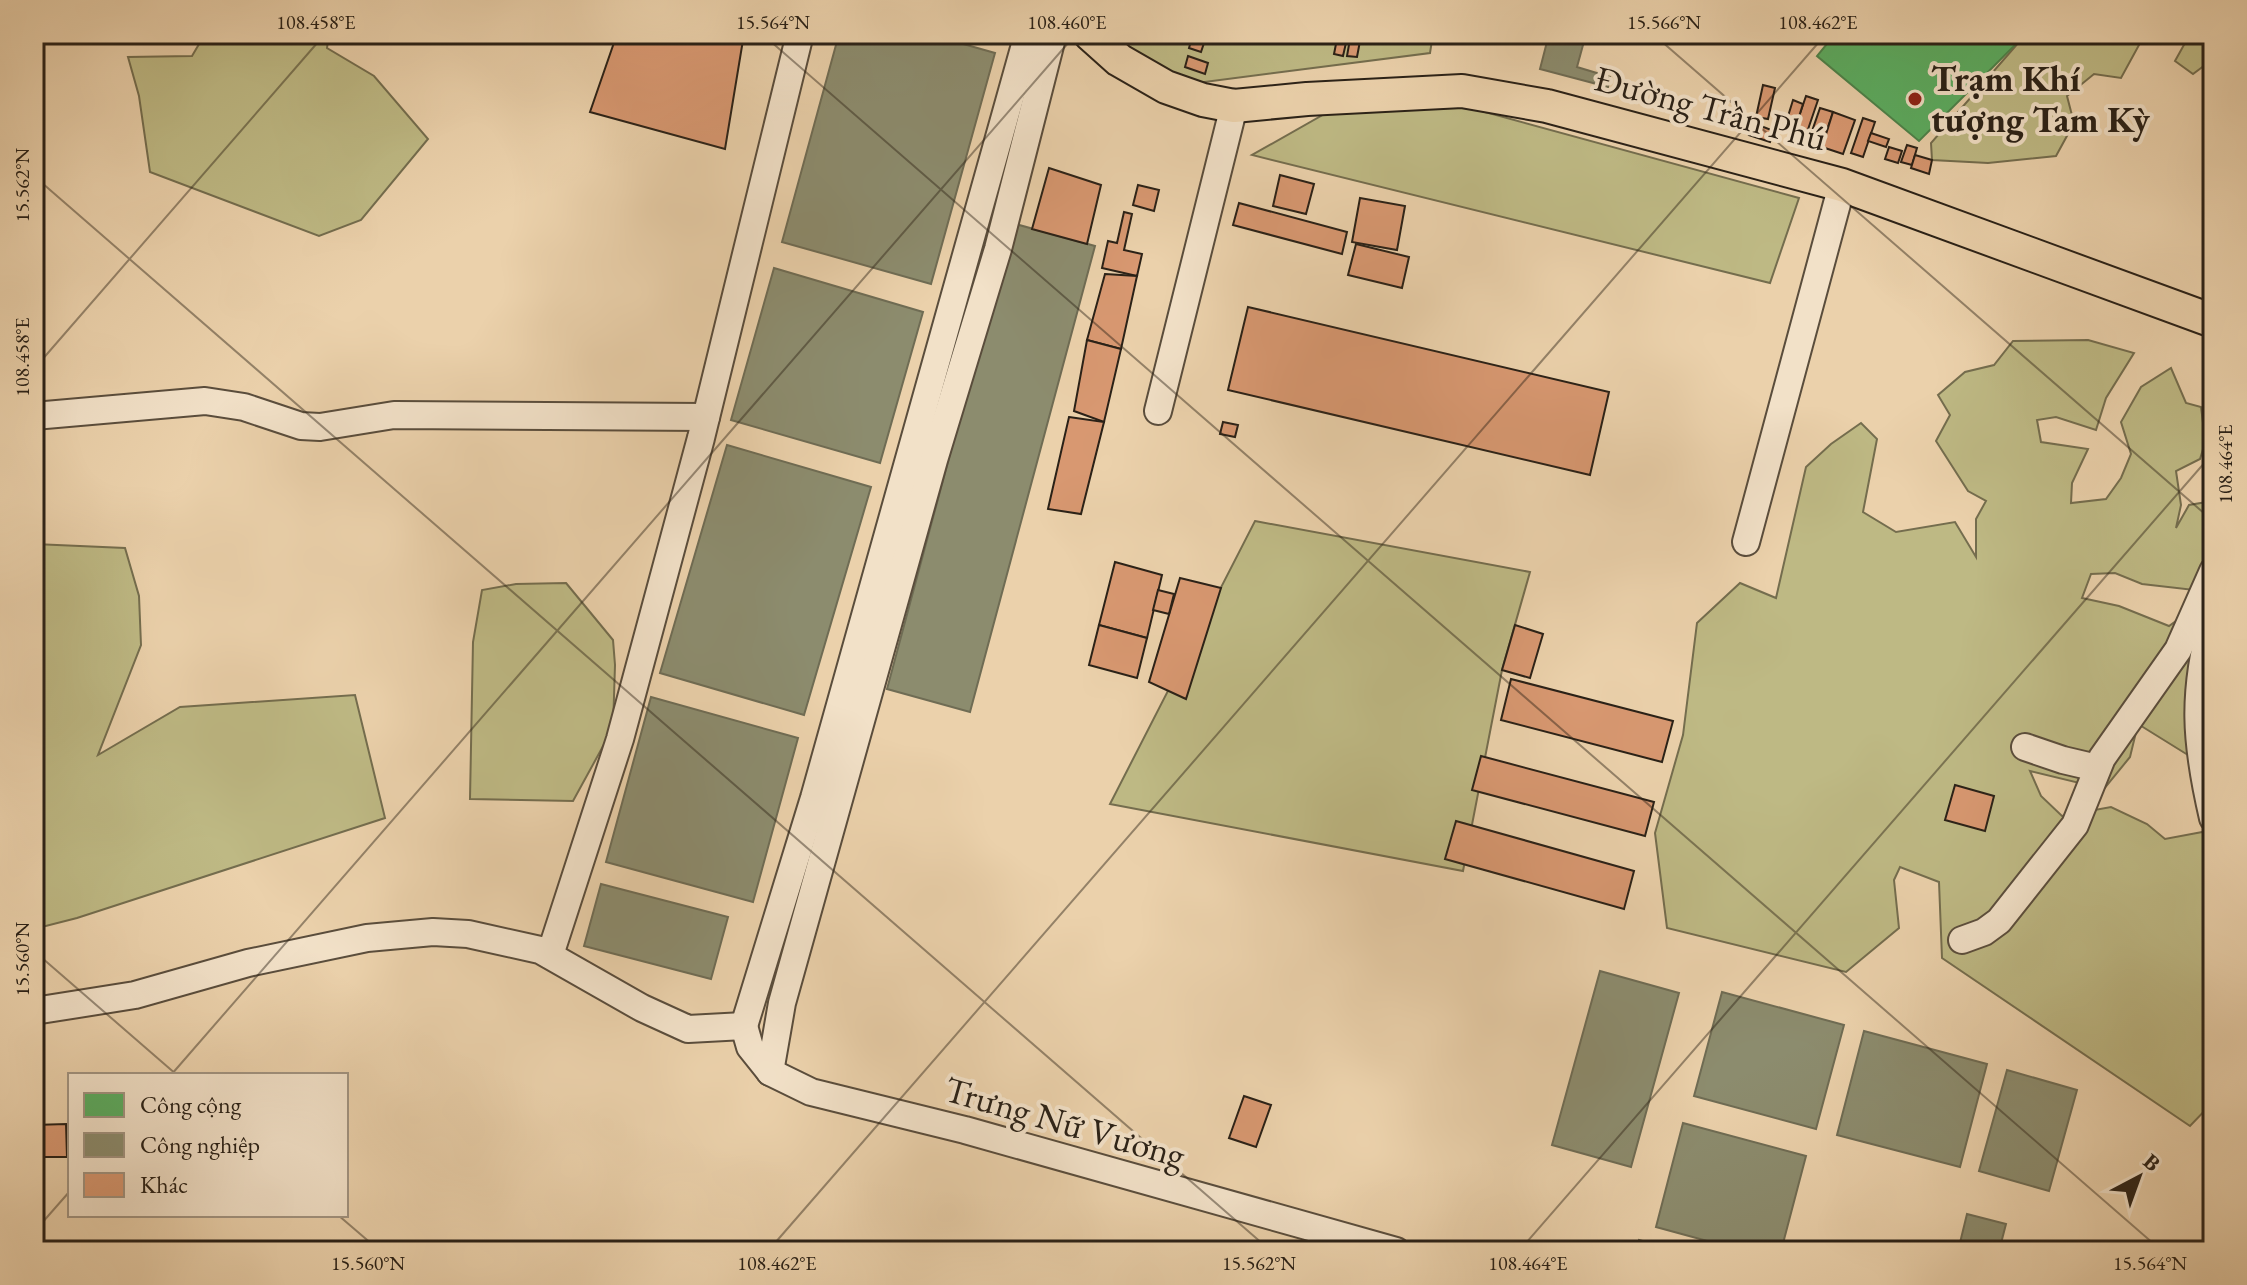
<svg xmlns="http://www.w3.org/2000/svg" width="2247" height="1285" font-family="'EB Garamond',serif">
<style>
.green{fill:#beb984;stroke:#746d4e;stroke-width:2}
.public{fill:#5aae61;stroke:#4c844b;stroke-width:2}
.industry{fill:#8c8c6e;stroke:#6f6c54;stroke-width:2}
.building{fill:#d89871;stroke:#2a2117;stroke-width:2}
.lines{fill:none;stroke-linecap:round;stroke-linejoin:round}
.minor-casing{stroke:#5a4d3c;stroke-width:30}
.major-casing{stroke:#2a2117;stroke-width:36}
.minor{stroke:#f2e1c8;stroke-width:26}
.major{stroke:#ebd1ab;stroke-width:32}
.ticks{fill:none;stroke:#2a2117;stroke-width:2;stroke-opacity:0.45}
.poi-dot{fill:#8f2418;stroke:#f2e1c8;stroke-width:3}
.labels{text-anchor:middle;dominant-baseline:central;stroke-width:8;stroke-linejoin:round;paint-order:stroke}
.poi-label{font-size:36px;font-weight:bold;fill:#2a2117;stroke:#f2e1c8;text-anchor:start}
.street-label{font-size:36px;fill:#2a2117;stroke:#f2e1c8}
.neatline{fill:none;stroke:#2a2117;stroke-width:3}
.ticks-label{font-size:20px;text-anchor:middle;fill:#2a2117}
</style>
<rect width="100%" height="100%" fill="#ebd1ab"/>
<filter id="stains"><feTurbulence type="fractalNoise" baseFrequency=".0025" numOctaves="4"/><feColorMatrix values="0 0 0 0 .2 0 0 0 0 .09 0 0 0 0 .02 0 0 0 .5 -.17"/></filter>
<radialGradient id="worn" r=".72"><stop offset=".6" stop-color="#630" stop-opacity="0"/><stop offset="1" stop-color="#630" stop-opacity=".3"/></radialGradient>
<g class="green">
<path d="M205,34h124l-2,14 47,28 54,63 -67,81 -42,16 -169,-64 -11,-76 -11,-39 64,-1z"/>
<path d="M1108,34h325l-3,19 -264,34z"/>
<path d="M2026,34h119l-24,44 -27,-4 -27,22 7,27 -18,33 -68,7 -56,-3 -1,-17z"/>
<path d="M2190,34h23v25l-20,15 -18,-13z"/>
<path d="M1379,83l420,115 -29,85 -518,-128z"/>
<path d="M2088,340l46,13 -28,45 -10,32 -40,-13 -19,3 4,22 47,7 -16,34 -1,20 35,-4 15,-21 10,-24 -10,-32 20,-35 30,-19 15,35 15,4 4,32 5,-20 3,-2v25l-8,1 -5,16 -24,12 5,34 -5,23 13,-23 24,-4v61l-19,28 -52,-6 -27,-11 -24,1 -9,24 37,8 50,20 25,-18 19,-24v91l-17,85 -58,-36 -8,33 -26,32 -74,-18 11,25 21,20 49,-9 36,17 18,15 48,-9v272l-23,24 -248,-168 -3,-76 -39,-15 -6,13 5,48 -53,44 -179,-44 -12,-95 28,-98 14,-112 43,-40 36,15 30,-131 25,-23 30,-21 16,16 -14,73 33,20 59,-10 21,35v-38l10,-18 -18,-10 -32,-50 14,-26 -12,-20 27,-23 29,-7 19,-24z"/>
<path d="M1255,521l275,51 -28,98 -39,201 -353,-67z"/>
<path d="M34,544l91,4 14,48 2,49 -43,110 82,-48 175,-12 30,123 -308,100 -43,11z"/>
<path d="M566,583l47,57 2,25 -2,63 -40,73 -103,-2 3,-157 9,-52 34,-6z"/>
</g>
<path class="public" d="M1835,34h191l-107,107 -102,-85z"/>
<g class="industry">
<path d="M839,34h89l67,19 -64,231 -149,-42z"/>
<path d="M1549,34h37l-9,33 33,10 -2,10 -68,-18z"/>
<path d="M1012,223l83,23 -125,466 -83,-23z"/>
<path d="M774,268l149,44 -43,151 -149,-43z"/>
<path d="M727,445l144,42 -67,228 -144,-42z"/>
<path d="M651,697l147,41 -45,164 -147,-40z"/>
<path d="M601,884l127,33 -17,62 -127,-33z"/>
<path d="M1600,971l79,22 -48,174 -79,-22z"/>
<path d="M1722,992l122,33 -28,104 -122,-33z"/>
<path d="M1864,1031l123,33 -27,103 -123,-32z"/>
<path d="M2007,1070l70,20 -28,101 -70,-20z"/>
<path d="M1683,1123l123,33 -25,95h-37l-88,-24z"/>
<path d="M1967,1214l39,10 -7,27h-41z"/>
<path d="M1639,1240l40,11h-43z"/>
</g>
<g class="building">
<path d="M617,34h127l-19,115 -135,-37z"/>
<path d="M1193,34h14l-6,18 -12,-4z"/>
<path d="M1338,34h10l-5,22 -9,-2z"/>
<path d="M1350,39l10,2 -3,16 -10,-1z"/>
<path d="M1188,56l20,7 -3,11 -20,-7z"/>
<path d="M1763,85l12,3 -7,31 -12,-2z"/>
<path d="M1806,96l12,4 -16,47 -12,-4z"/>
<path d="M1793,100l10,4 -8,25 -10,-3z"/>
<path d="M1820,108l13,4 -11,33 -13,-5z"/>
<path d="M1833,112l22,8 -12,34 -21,-7z"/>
<path d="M1863,118l12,4 -12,35 -12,-4z"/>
<path d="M1753,123l21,8 -4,11 -21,-7z"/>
<path d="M1871,133l18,6 -3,8 -18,-6z"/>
<path d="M1907,145l10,3 -5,17 -11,-3z"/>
<path d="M1889,147l13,4 -4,12 -13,-4z"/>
<path d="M1915,155l17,5 -3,14 -18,-6z"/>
<path d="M1049,168l52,17 -14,59 -55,-15z"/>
<path d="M1280,175l34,9 -8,30 -33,-8z"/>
<path d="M1138,185l21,5 -5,21 -21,-6z"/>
<path d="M1360,198l45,8 -8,44 -45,-8z"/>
<path d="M1239,203l108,29 -5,22 -109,-29z"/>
<path d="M1124,212l8,2 -8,36 18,4 -5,22 -35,-8 6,-27 9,2z"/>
<path d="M1356,244l53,13 -7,31 -54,-13z"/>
<path d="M1105,274l32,2 -16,73 -34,-9z"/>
<path d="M1248,307l361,85 -19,83 -362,-85z"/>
<path d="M1087,340l34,9 -17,73 -30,-11z"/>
<path d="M1069,417l35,5 -23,92 -33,-5z"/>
<path d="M1223,422l15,3 -3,12 -15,-3z"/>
<path d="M1115,562l47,13 -15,63 -48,-13z"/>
<path d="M1180,578l41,10 -35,111 -37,-17z"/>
<path d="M1158,590l16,4 -5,20 -16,-4z"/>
<path d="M1099,625l48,13 -10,40 -48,-13z"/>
<path d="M1515,625l28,9 -13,44 -28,-8z"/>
<path d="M1511,679l162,42 -11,41 -161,-42z"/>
<path d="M1481,756l173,46 -9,34 -173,-46z"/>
<path d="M1955,785l39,11 -9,35 -40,-11z"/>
<path d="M1456,821l178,50 -10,38 -179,-50z"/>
<path d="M1244,1096l27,9 -15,42 -27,-9z"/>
<path d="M66,1124l1,33h-33v-32z"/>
</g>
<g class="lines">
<g class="minor-casing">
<g id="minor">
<path d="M1158,411l76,-305"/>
<path d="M34,416l171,-15 39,6 57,19 19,1 74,-12 312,2"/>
<path d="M1746,542l96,-357"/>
<path d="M2213,616c-21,77 -18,125 0,202"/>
<path d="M2025,747l38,13 34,8"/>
<path d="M1962,940l22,-8 15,-11 76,-96 27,-67 76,-108 35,-79"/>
<path d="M550,955l70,-216 81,-301 99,-404"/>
<path d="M34,1011l101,-16 113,-32 119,-25 66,-6 35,2 72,16 102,58 46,21 56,-3"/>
<path d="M744,1026l70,-228 214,-764"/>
<path d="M744,1026l6,21 20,25 41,20 154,38 431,121"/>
<path d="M770,1072l12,-69 152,-543 64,-211 55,-215"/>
</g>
</g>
<g class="major-casing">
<path id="major" d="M1090,34l29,26 47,27 37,13 31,6 73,-7 155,-8 85,15 295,79 371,136"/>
</g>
<use href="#minor" class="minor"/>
<use href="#major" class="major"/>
</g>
<path class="ticks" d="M762,34l1400,1217M1653,34l560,487M34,176l1237,1075M34,369l291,-335M34,951l143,124M171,1075l905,-1041M338,1215l42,36M34,1232l36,-41M768,1251l1058,-1217M1519,1251l694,-798"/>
<circle class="poi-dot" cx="1915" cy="99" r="8"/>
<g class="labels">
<g class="poi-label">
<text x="1931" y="78">Trạm Khí<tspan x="1931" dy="41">tượng Tam Kỳ</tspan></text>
</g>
<g class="street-label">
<text transform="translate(1711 108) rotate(15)">Đường Trần Phú</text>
<text transform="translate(1065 1122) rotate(16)">Trưng Nữ Vương</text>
</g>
</g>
<rect width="2247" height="1285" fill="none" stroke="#ebd1ab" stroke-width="88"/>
<rect x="68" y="1073" width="280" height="144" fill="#f2e1c8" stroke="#a29481" stroke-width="2"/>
<rect x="84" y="1093" width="40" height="24" fill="#5aae61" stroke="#a29481" stroke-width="2"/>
<text x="140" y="1113" font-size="24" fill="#2a2117">Công cộng</text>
<rect x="84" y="1133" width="40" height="24" fill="#8c8c6e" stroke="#a29481" stroke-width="2"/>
<text x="140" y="1153" font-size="24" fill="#2a2117">Công nghiệp</text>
<rect x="84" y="1173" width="40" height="24" fill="#d89871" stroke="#a29481" stroke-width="2"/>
<text x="140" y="1193" font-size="24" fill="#2a2117">Khác</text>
<g transform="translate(2139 1177) rotate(41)" stroke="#f2e1c8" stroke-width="6" paint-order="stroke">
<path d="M0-6L14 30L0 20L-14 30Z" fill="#2a2117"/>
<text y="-12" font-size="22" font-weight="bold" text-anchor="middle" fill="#2a2117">B</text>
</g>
<rect x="44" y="44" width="2159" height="1197" class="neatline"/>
<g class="ticks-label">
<text x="316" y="29">108.458°E</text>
<text x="773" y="29">15.564°N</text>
<text x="1067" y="29">108.460°E</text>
<text x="1664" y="29">15.566°N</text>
<text x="1818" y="29">108.462°E</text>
<text transform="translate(22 185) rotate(-90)" y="7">15.562°N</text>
<text transform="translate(22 357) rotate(-90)" y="7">108.458°E</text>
<text transform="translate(2225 464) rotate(-90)" y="7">108.464°E</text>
<text transform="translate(22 959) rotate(-90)" y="7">15.560°N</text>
<text x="368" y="1270">15.560°N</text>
<text x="777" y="1270">108.462°E</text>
<text x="1259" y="1270">15.562°N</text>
<text x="1528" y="1270">108.464°E</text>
<text x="2150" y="1270">15.564°N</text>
</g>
<rect width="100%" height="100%" filter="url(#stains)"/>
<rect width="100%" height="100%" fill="url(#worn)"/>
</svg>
